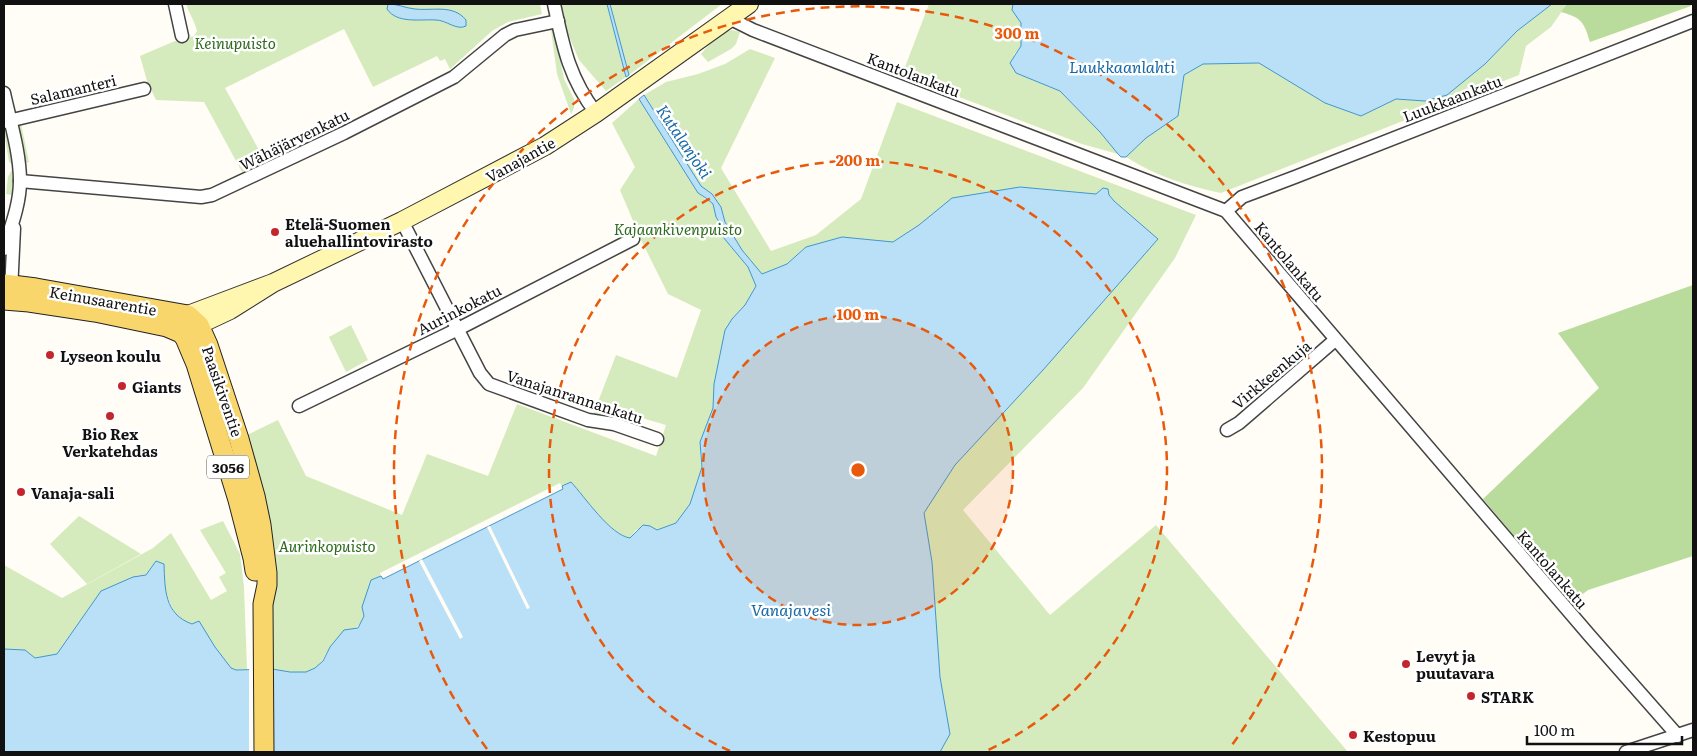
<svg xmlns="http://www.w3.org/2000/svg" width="1697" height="756" font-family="Literata,serif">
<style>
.green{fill:#d5ebbd}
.forest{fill:#b9dc9c}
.water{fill:#b9e0f7;stroke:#3f96cf}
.pier{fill:#fffdf5}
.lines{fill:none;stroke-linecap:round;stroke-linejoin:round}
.street-casing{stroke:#444;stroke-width:15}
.secondary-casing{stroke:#333;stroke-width:20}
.primary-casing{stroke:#222;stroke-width:21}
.street{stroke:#fff;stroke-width:12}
.secondary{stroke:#fff6b0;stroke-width:18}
.primary{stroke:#f9d66b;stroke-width:19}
.ring{fill:none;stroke:#e8590c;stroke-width:2.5;stroke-dasharray:9 6}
.poi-dot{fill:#c4262e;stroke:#fff;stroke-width:2}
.labels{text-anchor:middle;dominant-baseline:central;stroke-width:5;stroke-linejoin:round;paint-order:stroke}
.shield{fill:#fff;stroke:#585858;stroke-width:1}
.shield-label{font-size:14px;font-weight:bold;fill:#111}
.park-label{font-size:15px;font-style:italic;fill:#2f6b1f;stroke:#fff}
.street-label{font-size:15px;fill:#111;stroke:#fff}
.poi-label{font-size:15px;font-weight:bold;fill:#111;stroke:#fff;text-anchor:start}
.water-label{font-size:16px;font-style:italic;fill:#1768a6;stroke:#fff}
.centre{fill:#e8590c;stroke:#fff;stroke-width:2.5}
.ring-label{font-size:15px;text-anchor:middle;font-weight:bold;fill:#e8590c;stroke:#fff;stroke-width:5;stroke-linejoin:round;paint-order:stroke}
</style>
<rect width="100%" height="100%" fill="#fffdf5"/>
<g class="green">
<path d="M186,4h354l2,10 -34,8 -16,9 -42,38 -5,-10 -5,2 -3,-5 -64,31 -29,-58 -119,59 40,73 -23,11 -38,-70 -48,-2 -9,-19 -7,-25 35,-15 19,-5 3,-5c-2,-10 -8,-17 -11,-27z"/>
<path d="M560,4h47l19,73 -20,14 -27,-31 -13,-31z"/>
<path d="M610,4h112l-93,71z"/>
<path d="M929,4h84l-1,6 9,13v23l-7,9 2,18 44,18 40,41 18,22 -36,-10 -180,-69z"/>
<path d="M1552,4h15l-16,23 -25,19 -7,29 -298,118c-34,-7 -65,-17 -95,-36l20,-19 32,-22 6,-41 19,-11 56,-1 66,40 36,13 35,-17 29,2 22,-6 38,-31 32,-33z"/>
<path d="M551,30h2l2,3 9,46 10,20v9l-3,6 -14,-40z"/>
<path d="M732,30l8,2 -4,12 -5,5 -23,13 -7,-8c8,-9 18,-22 31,-24z"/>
<path d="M750,49l25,9 -54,110 50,83 45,-16 45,-36 36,-97 299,113 -21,43 -92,130 -120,122 87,105 106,-90 192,227h-408l10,-18 -10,-57 -8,-115 -8,-49 31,-48 203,-226 -44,-38 -11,-13 -7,6 -76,-7 -101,38 -26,17 -51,-5 -36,10 -19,17 -25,10 -20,-24 -17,-28 -4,-15 -9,-13 -11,-8 -57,-91 22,-13 32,-8 27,-10z"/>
<path d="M639,99l59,94 15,11 3,13 8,13 -1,7 25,30 8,19 -11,19 -13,14 -18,65 -1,24 -13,43 2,16 -12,37 -14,19 -19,7 -7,-4 -14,4 -6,8c-20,-3 -45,-41 -59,-56l-9,4 -2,-3 -180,90 1,3 -10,4c-6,13 -3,27 -7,37 -7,16 -24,18 -34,31 -8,9 -7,19 -23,24 -11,3 -24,-1 -35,-3l1,-73 -26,-161 31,-15 28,56 96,39 25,-61 61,22 29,-72 139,52 10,-31 -48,-14 -25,4 23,-60 61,23 24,-68 -33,-16 -26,-52 -22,-52 15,-23 -23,-44z"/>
<path d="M21,124l8,38 -3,1 -8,-38z"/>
<path d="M4,131l4,5 5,29 -4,-3z"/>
<path d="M11,171h3l-2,24 -6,-1 2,-17z"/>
<path d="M351,325l17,35 -22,12 -17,-35z"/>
<path d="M79,516l62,38 -54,30 -37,-40z"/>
<path d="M223,521l17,33 4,33 3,82 -11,1 -5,-2 -16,-21 -23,-23 -8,-3 -8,-5 -12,-26v-26l-13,3 -5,8 -13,2 -32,14 -44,63 -22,4 -10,-8 -21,-1v-84l58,33 91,-50 18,-15 40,67 16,-9 -8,-14 7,-4 -26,-43z"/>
</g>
<g class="forest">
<path d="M1567,4h123l1,2 -101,36c-6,-20 -8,-24 -29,-30z"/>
<path d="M1693,285v271l-105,34 -17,13 -88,-104 116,-111 -41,-55z"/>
</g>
<g class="water">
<path d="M388,4c10,0 17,4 27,5 18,2 38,-5 51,11v6c-9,5 -20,-6 -30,-6 -16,-1 -39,4 -49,-11z"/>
<path d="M607,4h3l19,71 -3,2z"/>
<path d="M1013,4h539l-35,27 -32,33 -38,31 -22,6 -29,-2 -35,17 -36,-13 -66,-40 -56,1 -19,11 -6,41 -32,22 -20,19h-5l-3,-3 -18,-22 -40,-41 -44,-18 -6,-10 11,-17v-23l-9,-13z"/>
<path d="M644,95l57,91 11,8 9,13 4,15 17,28 20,24 25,-10 19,-17 36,-10 51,5 26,-17 33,-27 68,-11 76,7 7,-6 5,1 1,6 5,6 44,38 -115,131 -88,95 -31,48 8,49 8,115 10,57 -10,18h-936v-103l21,1 10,8 22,-4 44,-63 32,-14 13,-2 10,-14 8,3c1,25 0,50 28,60l7,-3 16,26 16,21 5,2 36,-1 18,3h16l9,-4 8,-7 7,-14 14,-17 14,-2 6,-12 -2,-9 9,-27 10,-4 2,3 180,-90 -1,-3 9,-4c14,15 39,53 59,56l13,-13 7,1 7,4 19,-7 14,-19 12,-37 -2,-25 13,-34 1,-24 11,-54 7,-11 13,-14 11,-19 -8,-19 -25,-30 1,-7 -8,-13 -3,-13 -7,-6 -8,-5 -59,-94z"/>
</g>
<g class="pier">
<path d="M490,526l40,82 -3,1 -40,-82z"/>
<path d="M422,559l41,78 -3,2 -41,-78z"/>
<rect x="249" y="666" width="22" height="86"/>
</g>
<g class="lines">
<g class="street-casing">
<g id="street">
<path d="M175,4l7,32"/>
<path d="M554,4c9,42 15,74 42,109"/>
<path d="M729,18l24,12 473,181 364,425 88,100"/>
<path d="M4,93c6,28 16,59 16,88 0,23 -9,46 -16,68"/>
<path d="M4,122l140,-33"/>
<path d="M20,181l181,16 11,-2 132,-62 110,-56 51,-42 10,-5 43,-9"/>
<path d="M1226,211l16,-14 53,-20 398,-156"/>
<path d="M402,221l78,152 9,11 99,36 26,4 43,15"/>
<path d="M11,291l3,-63"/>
<path d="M299,406l159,-77 175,-90"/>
<path d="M1227,430l12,-7 96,-83"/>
<path d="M1626,752l67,-22"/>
</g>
</g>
<g class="secondary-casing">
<path id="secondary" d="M273,283l-85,32c-7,5 -8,10 -7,18l49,-23 43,-27 129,-62 143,-75 51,-33 153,-109"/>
</g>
<g class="primary-casing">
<g id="primary">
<path d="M4,284l32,4 152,27 11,10 9,20 31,94 16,57 6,29 6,48v12l-4,19 1,148"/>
<path d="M4,300l25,2 66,10 72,15 14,6 4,5 11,26 42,136 15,58 2,13"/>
</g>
</g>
<use href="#street" class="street"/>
<use href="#secondary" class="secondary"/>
<use href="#primary" class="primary"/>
</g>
<circle cx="858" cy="470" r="155" fill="#e8590c" fill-opacity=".12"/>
<g class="ring">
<circle cx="858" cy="470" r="155"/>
<path d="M730 751A309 309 0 1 1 986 751"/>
<path d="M487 749A464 464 0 1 1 1229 749"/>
</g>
<g class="poi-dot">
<circle cx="275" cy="232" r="5"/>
<circle cx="50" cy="355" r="5"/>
<circle cx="122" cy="386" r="5"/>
<circle cx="110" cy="416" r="5"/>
<circle cx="21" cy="492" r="5"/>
<circle cx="1406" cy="664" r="5"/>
<circle cx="1471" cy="696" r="5"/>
<circle cx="1353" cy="735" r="5"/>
</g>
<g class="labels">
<rect class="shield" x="207" y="455.5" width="42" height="23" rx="4"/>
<g class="shield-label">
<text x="228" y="467">3056</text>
</g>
<g class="park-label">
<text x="235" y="42">Keinupuisto</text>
<text x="678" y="228">Kajaankivenpuisto</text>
<text x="327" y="545">Aurinkopuisto</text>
</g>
<g class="street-label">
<text transform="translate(914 74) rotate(21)">Kantolankatu</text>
<text transform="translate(73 89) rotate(-13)">Salamanteri</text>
<text transform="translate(1452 98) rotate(-21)">Luukkaankatu</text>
<text transform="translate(294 139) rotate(-26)">Wähäjärvenkatu</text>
<text transform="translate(520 159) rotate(-29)">Vanajantie</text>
<text transform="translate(1290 261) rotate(50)">Kantolankatu</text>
<text transform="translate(103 300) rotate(10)">Keinusaarentie</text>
<text transform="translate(459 309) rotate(-27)">Aurinkokatu</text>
<text transform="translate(1271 374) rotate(-40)">Virkkeenkuja</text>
<text transform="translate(223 391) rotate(71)">Paasikiventie</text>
<text transform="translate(575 396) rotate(18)">Vanajanrannankatu</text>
<text transform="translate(1553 569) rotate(49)">Kantolankatu</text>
</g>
<g class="poi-label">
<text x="285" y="223">Etelä-Suomen<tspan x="285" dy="17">aluehallintovirasto</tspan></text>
<text x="60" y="355">Lyseon koulu</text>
<text x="132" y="386">Giants</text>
<text x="110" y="433" text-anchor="middle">Bio Rex<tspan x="110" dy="17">Verkatehdas</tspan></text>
<text x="31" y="492">Vanaja-sali</text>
<text x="1416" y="655">Levyt ja<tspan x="1416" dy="17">puutavara</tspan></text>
<text x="1481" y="696">STARK</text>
<text x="1363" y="735">Kestopuu</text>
</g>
<g class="water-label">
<text x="1122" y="66">Luukkaanlahti</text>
<text transform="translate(685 141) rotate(56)">Kutalanjoki</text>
<text x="791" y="609">Vanajavesi</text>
</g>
</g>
<circle cx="858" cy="470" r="8" class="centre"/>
<g class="ring-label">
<text x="1017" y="39">300 m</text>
<text x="858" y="166">200 m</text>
<text x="858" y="320">100 m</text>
</g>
<rect width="1697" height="756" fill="none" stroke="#111111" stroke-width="10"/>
<path d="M1527 736v8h155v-8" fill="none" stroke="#111111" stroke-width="2.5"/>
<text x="1534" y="736" font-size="15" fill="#111111" stroke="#ffffff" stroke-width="4" paint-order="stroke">100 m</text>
</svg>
